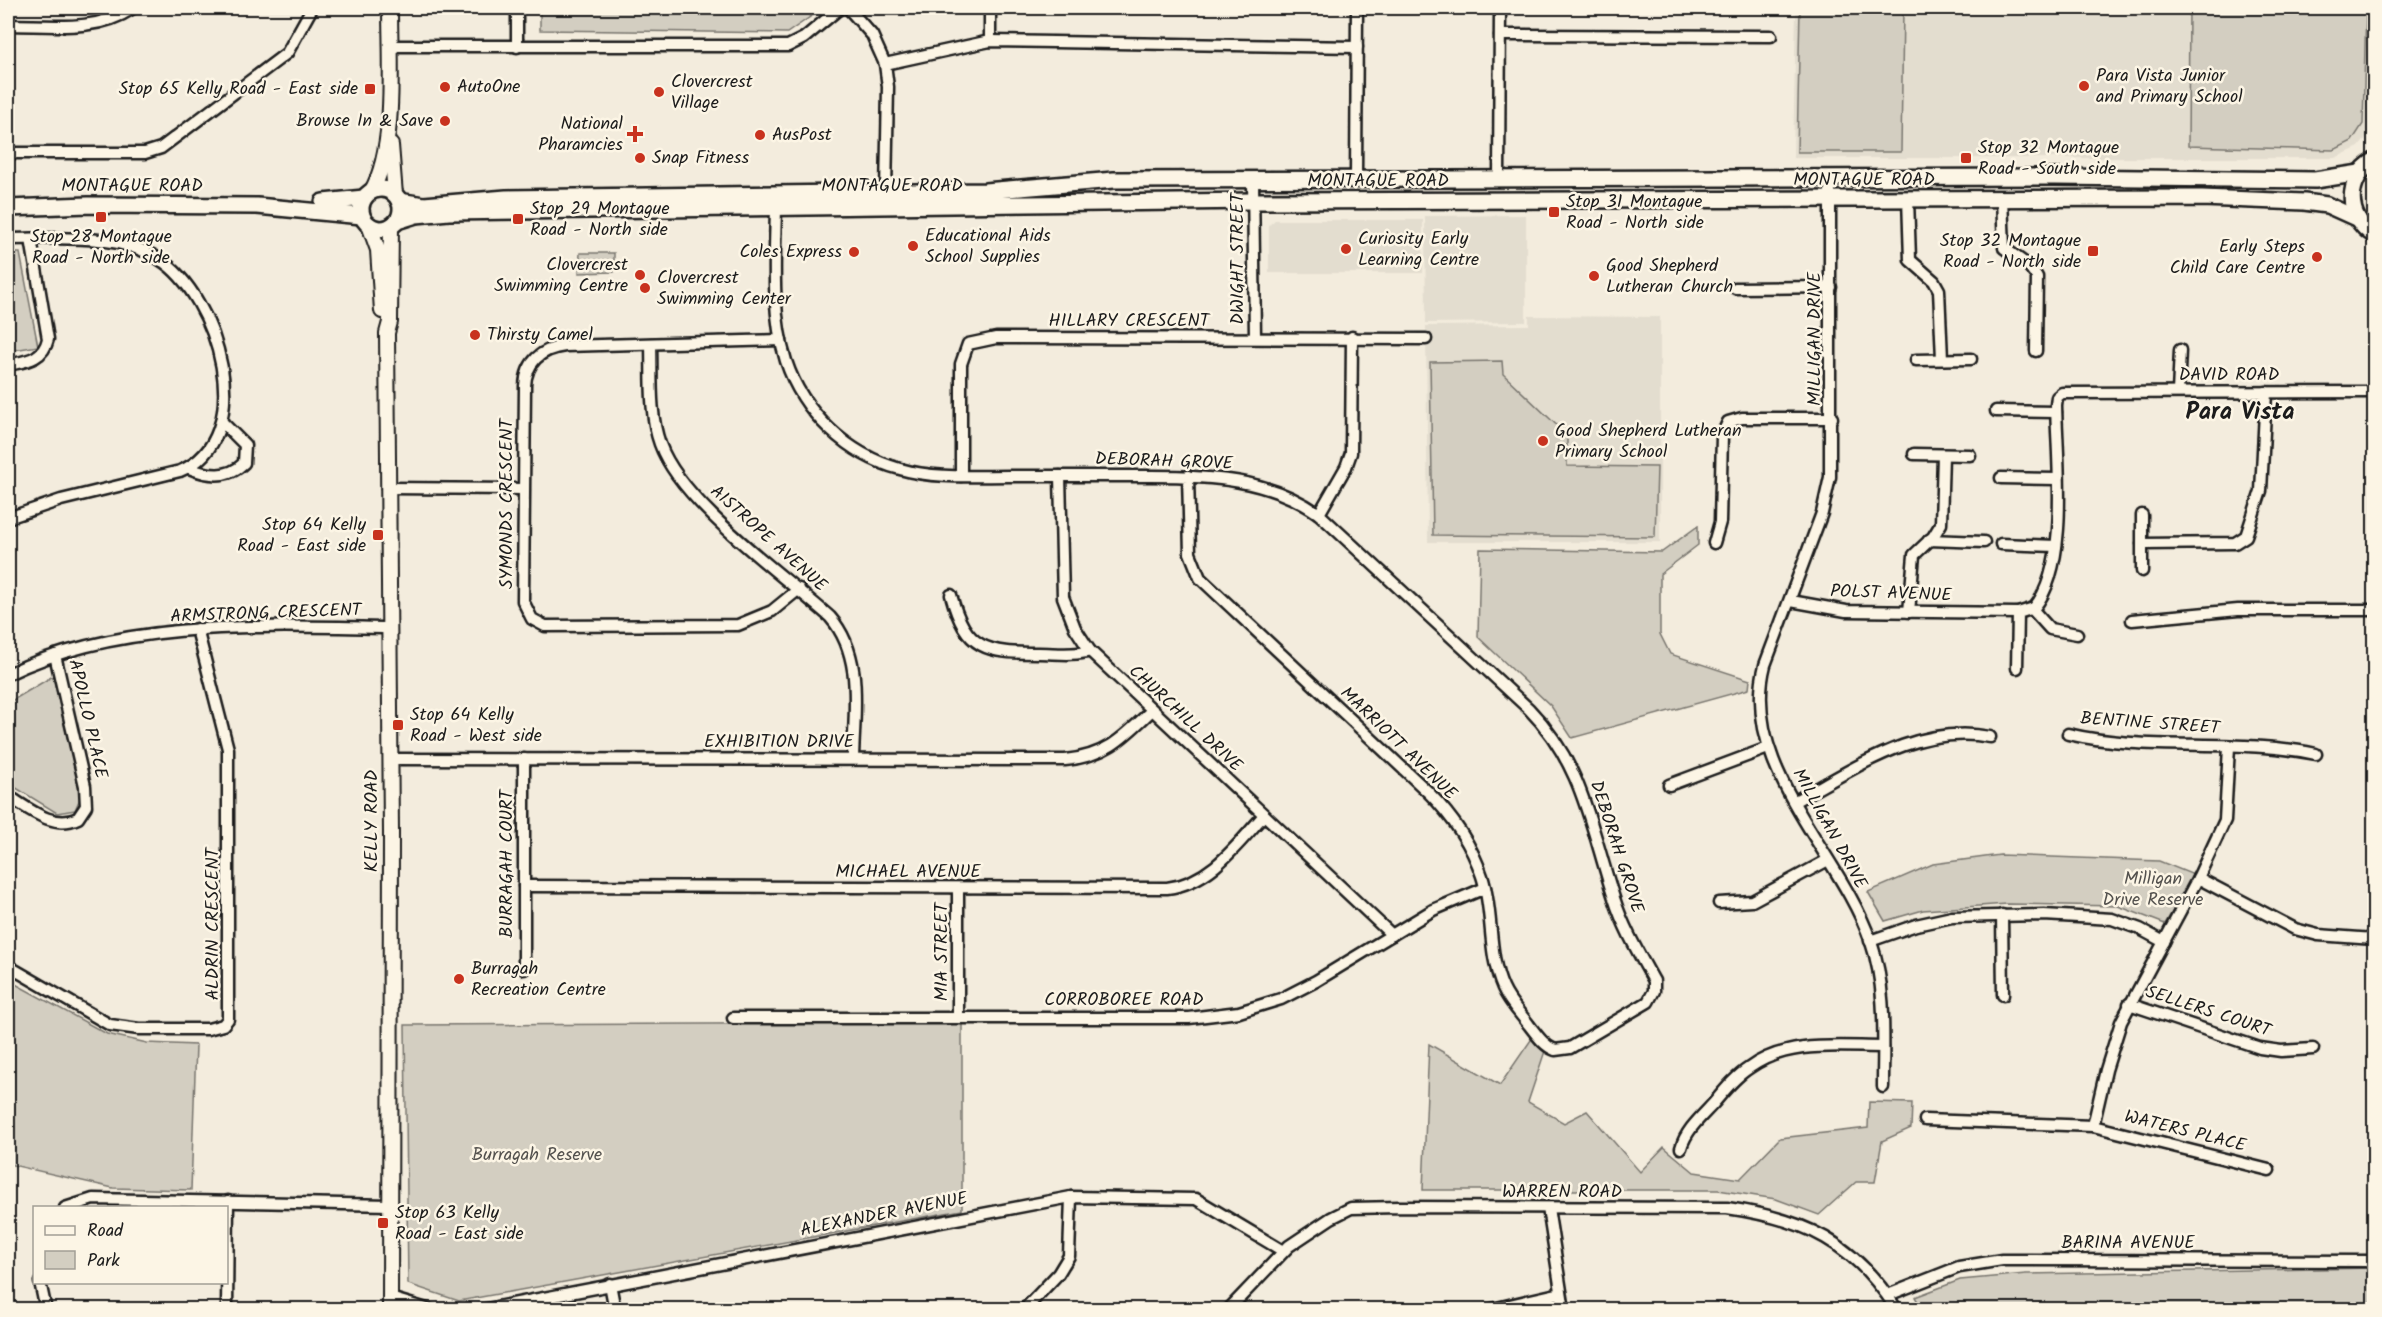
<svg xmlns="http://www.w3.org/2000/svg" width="2382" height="1317" font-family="Kalam,sans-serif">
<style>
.built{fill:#e3ddcf}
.green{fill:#d3cec1;stroke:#78756e;stroke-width:1.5}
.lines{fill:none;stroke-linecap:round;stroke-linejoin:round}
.minor-casing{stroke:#1c1c1c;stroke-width:15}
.tertiary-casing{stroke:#1c1c1c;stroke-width:18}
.secondary-casing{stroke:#1c1c1c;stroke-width:20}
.minor{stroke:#fcf5e5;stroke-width:10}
.tertiary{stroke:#fcf5e5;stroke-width:14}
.secondary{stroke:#fcf5e5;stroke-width:15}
.poi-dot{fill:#c8321e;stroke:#fcf5e5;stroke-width:2}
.labels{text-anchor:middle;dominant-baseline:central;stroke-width:5;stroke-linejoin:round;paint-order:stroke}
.poi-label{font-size:18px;fill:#1c1c1c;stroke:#fcf5e5;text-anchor:start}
.street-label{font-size:18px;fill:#1c1c1c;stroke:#fcf5e5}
.park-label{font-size:18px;fill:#53514e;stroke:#fcf5e5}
.district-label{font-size:24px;font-weight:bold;fill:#1c1c1c;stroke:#fcf5e5}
</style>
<rect width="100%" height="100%" fill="#f3ecdd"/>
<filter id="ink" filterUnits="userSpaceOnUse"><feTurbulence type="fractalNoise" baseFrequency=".0167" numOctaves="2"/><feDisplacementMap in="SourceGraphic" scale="12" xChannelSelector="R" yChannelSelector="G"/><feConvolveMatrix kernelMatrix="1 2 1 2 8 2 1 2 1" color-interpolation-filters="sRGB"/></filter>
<g filter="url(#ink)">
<g class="built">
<path d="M1796,8h578l-2,122 -13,17 -24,11h-542z"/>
<path d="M1526,215v107l-100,1 -1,-107z"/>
<path d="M1275,220h148v53h-154v-48z"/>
<path d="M1529,316l131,1v225h-232l-2,-216 103,-1z"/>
</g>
<g class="green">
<path d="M540,8h283l-36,25 -247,-3z"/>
<path d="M1800,8h103l-2,144h-104z"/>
<path d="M2189,8h177l-3,116 -11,17 -18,9 -146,-4z"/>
<path d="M8,253h12l18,93 -30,5z"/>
<path d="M580,253h34v19l-35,1z"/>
<path d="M1502,361l1,13 64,61v31l90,1 -2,70 -222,-2 -3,-173z"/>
<path d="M1698,526v19l-38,29v60l10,20 80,26 -1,9 -177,49 -21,-32 -73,-69 2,-88 182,3z"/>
<path d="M53,676l28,120 -6,14 -18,3 -49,-30v-80z"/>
<path d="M2000,855l159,6 35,14 -29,49 -47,-18 -111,-2 -84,6 -38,11 -17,-29 65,-28z"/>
<path d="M8,980l99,54 40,9 49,2 -5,145 -78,-2 -105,-24z"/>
<path d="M962,1023v187l-503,91 -51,-17 -3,-259z"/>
<path d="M1533,1037l12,14 -17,51 36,21 23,-12 53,61 24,-25 30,25 46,7 40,-41 88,-10 1,-26 43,1 -1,25 -29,13 -7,41h-19l-37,33 -43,-16 -58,-9h-295l6,-146 71,41z"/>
<path d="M2374,1268l-3,41 -448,1 -8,-13 45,-17 66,-6z"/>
</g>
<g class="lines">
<g class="minor-casing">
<g id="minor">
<path d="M848,8l24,27 13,29 3,23 -2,106"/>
<path d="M8,25c42,0 88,8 125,-17"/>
<path d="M1500,35l271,1"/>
<path d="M990,41v-33"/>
<path d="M390,46h398l16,-8 36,-30"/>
<path d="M517,47v-39"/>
<path d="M885,64l105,-23 367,6"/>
<path d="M8,153h137l16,-5 126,-95 25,-45"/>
<path d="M1830,178v299l-8,36 -57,152c-26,101 75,187 106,277 16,46 12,97 12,145"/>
<path d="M1253,180l2,157"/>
<path d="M1356,180l1,-172"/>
<path d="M1499,180l1,-172"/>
<path d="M1908,198l2,62 24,21 5,9 3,69"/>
<path d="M2002,198l2,50 25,18 8,11 -1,74"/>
<path d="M776,208c-1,49 -5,105 10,153 17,52 62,94 114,108 34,10 74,7 109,7 47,0 94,0 141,0 60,0 118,2 169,38l210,195c54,55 62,120 85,189 9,29 25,56 40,83v10l-6,11 -78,46 -15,2c-11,-4 -18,-15 -26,-25 -9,-12 -20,-23 -26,-37 -16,-36 -9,-76 -21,-112 -11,-33 -30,-60 -54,-84l-228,-214 -10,-25 -2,-77"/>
<path d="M8,239c48,0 109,-7 151,20 59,36 101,179 21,212l-119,29 -53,18"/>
<path d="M1735,288l96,-1"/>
<path d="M781,340l-216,6c-24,3 -39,16 -40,40l-2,215 9,18 13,7 193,-1 34,-14 27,-22"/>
<path d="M651,344c1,32 -2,70 9,100 21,59 122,130 170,173 34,39 24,93 23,142"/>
<path d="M1916,360l55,-1"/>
<path d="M8,365c18,-4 35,-5 40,-26l-17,-100"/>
<path d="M2178,392l2,-42"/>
<path d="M1996,411l60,1"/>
<path d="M1914,454l56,1"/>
<path d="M189,468c19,8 39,11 55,-5l1,-18 -23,-23"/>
<path d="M961,476v-112l7,-20 28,-6 430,1"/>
<path d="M1060,476l3,121 12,31 15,23 302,284"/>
<path d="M2001,478l56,1"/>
<path d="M387,488l136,1"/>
<path d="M1319,514l27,-47 5,-14 1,-116"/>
<path d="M2142,515v56"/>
<path d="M1929,540l55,2"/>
<path d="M1714,543l6,-21 2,-87 6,-13 14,-4h90"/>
<path d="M2001,544l55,2"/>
<path d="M2142,544l93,-1 11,-7 15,-45 5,-99"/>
<path d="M951,595c15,55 35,58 88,58 16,0 35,3 51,-2"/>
<path d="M1791,601l55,10 172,2 16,-5c36,-43 23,-148 22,-203l1,-8 5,-4 312,-1"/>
<path d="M2032,609l18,20 27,5"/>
<path d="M1909,612l5,-57 19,-18 8,-13 2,-69"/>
<path d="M2132,620l106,-10h136"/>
<path d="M2017,668l1,-55"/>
<path d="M8,674c113,-55 257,-48 380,-46"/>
<path d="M2068,734c81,19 167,3 248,20"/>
<path d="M390,759l675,1c41,-4 58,-22 86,-49"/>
<path d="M1669,785l99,-37"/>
<path d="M8,796c20,12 45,34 70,22l8,-12 -1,-20 -30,-131"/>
<path d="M1795,801c61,-33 123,-78 195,-64"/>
<path d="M2198,878l27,-58 4,-73"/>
<path d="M524,886l643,2c43,-5 70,-43 97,-73"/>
<path d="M1719,903l33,-2 76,-41"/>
<path d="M2002,915l1,80"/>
<path d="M1870,941l46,-16 36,-8 92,-2 68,4 28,10 24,13"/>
<path d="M8,966l102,59 29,4h69l15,-4 5,-6v-270l-31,-120"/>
<path d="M524,969v-210"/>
<path d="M2129,1004l131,44 21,3 32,-2"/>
<path d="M958,1016v-128"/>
<path d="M733,1018h456l50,-6 42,-13 35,-18 117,-71 52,-22"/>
<path d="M1925,1120l168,6 176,44"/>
<path d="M2093,1126l13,-56 15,-48 77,-144 97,51 23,6 56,4"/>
<path d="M1681,1148c5,-18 20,-31 32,-44 11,-13 22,-27 36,-36 38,-28 90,-21 134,-21"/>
<path d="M65,1208l28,-9 297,6"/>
<path d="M1548,1208l16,102"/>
<path d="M40,1282l6,28"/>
<path d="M610,1284l5,26"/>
<path d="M1888,1295l71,-28 43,-7 372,1"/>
<path d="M390,1298l40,12"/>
<path d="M227,1310l1,-109"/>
<path d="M481,1310l590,-113 125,2 87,52"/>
<path d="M1024,1310l34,-36 11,-18 2,-59"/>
<path d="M1228,1310l61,-64 42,-28 20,-10 49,-1 327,1c78,11 127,34 170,102"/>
<path d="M1488,1310l73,-17"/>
</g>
</g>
<g class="tertiary-casing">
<g id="tertiary">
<path d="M391,145l4,50"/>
<path d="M371,192c26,-43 19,-134 19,-184"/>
<path d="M369,225l9,25 4,61"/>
<path d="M390,1310l1,-478 -4,-499 3,-11 1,-96"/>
</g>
</g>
<g class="secondary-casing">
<g id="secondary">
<path d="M2374,161c-29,17 -29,57 0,74"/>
<circle cx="381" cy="209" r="20"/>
<path d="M399,201l25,4 82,-7 479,-7 129,-11 941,-3 260,3 45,-7"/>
<path d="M323,202l41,-4"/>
<path d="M8,208l80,-3 169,1 105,10"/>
<path d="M397,221l19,-6 33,-3 804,-11 949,-3 102,4 23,3 31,14"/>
</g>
</g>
<use href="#minor" class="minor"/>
<use href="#tertiary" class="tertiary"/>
<use href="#secondary" class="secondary"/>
</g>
</g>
<g class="poi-dot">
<circle cx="2084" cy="86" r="6"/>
<circle cx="445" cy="87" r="6"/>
<rect x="364" y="83" width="12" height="12" rx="3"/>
<circle cx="659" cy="92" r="6"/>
<circle cx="445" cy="121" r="6"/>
<path d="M632 125h6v6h6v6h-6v6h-6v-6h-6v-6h6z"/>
<circle cx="760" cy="135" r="6"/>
<circle cx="640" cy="158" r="6"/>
<rect x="1960" y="152" width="12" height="12" rx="3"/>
<rect x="1548" y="206" width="12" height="12" rx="3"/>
<rect x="95" y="211" width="12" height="12" rx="3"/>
<rect x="512" y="213" width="12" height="12" rx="3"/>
<circle cx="913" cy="246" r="6"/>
<circle cx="1346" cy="249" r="6"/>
<rect x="2087" y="245" width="12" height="12" rx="3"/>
<circle cx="854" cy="252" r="6"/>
<circle cx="2317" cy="257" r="6"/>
<circle cx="640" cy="275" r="6"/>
<circle cx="1594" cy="276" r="6"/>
<circle cx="645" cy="288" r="6"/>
<circle cx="475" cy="335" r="6"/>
<circle cx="1543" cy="441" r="6"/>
<rect x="372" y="529" width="12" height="12" rx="3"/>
<rect x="392" y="719" width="12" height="12" rx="3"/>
<circle cx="459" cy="979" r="6"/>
<rect x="377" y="1217" width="12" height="12" rx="3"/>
</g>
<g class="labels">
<g class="poi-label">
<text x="2096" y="76">Para Vista Junior<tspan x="2096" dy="21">and Primary School</tspan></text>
<text x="671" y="82">Clovercrest<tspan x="671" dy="21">Village</tspan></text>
<text x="457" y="87">AutoOne</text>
<text x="358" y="89" text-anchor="end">Stop 65 Kelly Road - East side</text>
<text x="433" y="121" text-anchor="end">Browse In &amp; Save</text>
<text x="623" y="124" text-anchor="end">National<tspan x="623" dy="21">Pharamcies</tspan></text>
<text x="772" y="135">AusPost</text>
<text x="1978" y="148">Stop 32 Montague<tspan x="1978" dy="21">Road - South side</tspan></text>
<text x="652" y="158">Snap Fitness</text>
<text x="1566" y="202">Stop 31 Montague<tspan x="1566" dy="21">Road - North side</tspan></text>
<text x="530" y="209">Stop 29 Montague<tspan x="530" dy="21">Road - North side</tspan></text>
<text x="925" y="236">Educational Aids<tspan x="925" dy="21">School Supplies</tspan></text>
<text x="101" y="237" text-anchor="middle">Stop 28 Montague<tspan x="101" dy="21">Road - North side</tspan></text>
<text x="1358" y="239">Curiosity Early<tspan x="1358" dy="21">Learning Centre</tspan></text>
<text x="2081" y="241" text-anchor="end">Stop 32 Montague<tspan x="2081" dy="21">Road - North side</tspan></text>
<text x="2305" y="247" text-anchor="end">Early Steps<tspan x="2305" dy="21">Child Care Centre</tspan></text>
<text x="842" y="252" text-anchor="end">Coles Express</text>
<text x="628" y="265" text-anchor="end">Clovercrest<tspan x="628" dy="21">Swimming Centre</tspan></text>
<text x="1606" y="266">Good Shepherd<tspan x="1606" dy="21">Lutheran Church</tspan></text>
<text x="657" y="278">Clovercrest<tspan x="657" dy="21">Swimming Center</tspan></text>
<text x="487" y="335">Thirsty Camel</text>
<text x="1555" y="431">Good Shepherd Lutheran<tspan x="1555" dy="21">Primary School</tspan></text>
<text x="366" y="525" text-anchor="end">Stop 64 Kelly<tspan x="366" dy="21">Road - East side</tspan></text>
<text x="410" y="715">Stop 64 Kelly<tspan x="410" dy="21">Road - West side</tspan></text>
<text x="471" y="969">Burragah<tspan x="471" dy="21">Recreation Centre</tspan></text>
<text x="395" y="1213">Stop 63 Kelly<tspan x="395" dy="21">Road - East side</tspan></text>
</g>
<g class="street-label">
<text x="1864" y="180">MONTAGUE ROAD</text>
<text x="1378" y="181">MONTAGUE ROAD</text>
<text x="132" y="186">MONTAGUE ROAD</text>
<text x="892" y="186">MONTAGUE ROAD</text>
<text transform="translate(1238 259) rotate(-90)">DWIGHT STREET</text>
<text x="1129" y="321">HILLARY CRESCENT</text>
<text transform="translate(1815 339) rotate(-90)">MILLIGAN DRIVE</text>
<text x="2229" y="375">DAVID ROAD</text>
<text transform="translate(1164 462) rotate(2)">DEBORAH GROVE</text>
<text transform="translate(507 504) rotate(-90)">SYMONDS CRESCENT</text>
<text transform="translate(768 539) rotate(42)">AISTROPE AVENUE</text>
<text transform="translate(1891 594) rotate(2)">POLST AVENUE</text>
<text transform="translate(266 614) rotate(-2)">ARMSTRONG CRESCENT</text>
<text transform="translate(87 719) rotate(77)">APOLLO PLACE</text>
<text transform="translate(1185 719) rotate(43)">CHURCHILL DRIVE</text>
<text transform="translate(2150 724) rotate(4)">BENTINE STREET</text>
<text x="779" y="742">EXHIBITION DRIVE</text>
<text transform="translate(1398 744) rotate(44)">MARRIOTT AVENUE</text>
<text transform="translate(372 821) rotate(-90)">KELLY ROAD</text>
<text transform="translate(1829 829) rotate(61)">MILLIGAN DRIVE</text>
<text transform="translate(1616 847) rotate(72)">DEBORAH GROVE</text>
<text transform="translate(507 864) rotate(-90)">BURRAGAH COURT</text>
<text x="908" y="872">MICHAEL AVENUE</text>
<text transform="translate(213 924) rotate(-90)">ALDRIN CRESCENT</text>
<text transform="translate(942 952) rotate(-90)">MIA STREET</text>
<text x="1124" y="1000">CORROBOREE ROAD</text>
<text transform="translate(2208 1012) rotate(18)">SELLERS COURT</text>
<text transform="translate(2185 1132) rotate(14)">WATERS PLACE</text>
<text x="1562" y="1192">WARREN ROAD</text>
<text transform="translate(884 1215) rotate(-11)">ALEXANDER AVENUE</text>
<text x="2128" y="1243">BARINA AVENUE</text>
</g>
<g class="park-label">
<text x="2153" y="879">Milligan<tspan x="2153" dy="21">Drive Reserve</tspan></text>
<text x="537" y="1155">Burragah Reserve</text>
</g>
<g class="district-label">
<text x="2240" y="412">Para Vista</text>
</g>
</g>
<rect width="2382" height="1317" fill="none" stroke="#fcf5e5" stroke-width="30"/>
<rect x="15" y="15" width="2352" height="1287" fill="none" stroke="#1c1c1c" stroke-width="2" filter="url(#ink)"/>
<rect x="33" y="1206" width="195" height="78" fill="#fcf5e5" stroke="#a29e95" stroke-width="1.5"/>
<rect x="45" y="1226" width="30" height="9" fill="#fcf5e5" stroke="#a29e95" stroke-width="1.5"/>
<text x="87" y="1236" font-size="18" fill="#1c1c1c">Road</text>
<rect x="45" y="1251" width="30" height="18" fill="#d3cec1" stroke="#a29e95" stroke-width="1.5"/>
<text x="87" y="1266" font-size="18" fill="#1c1c1c">Park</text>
</svg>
